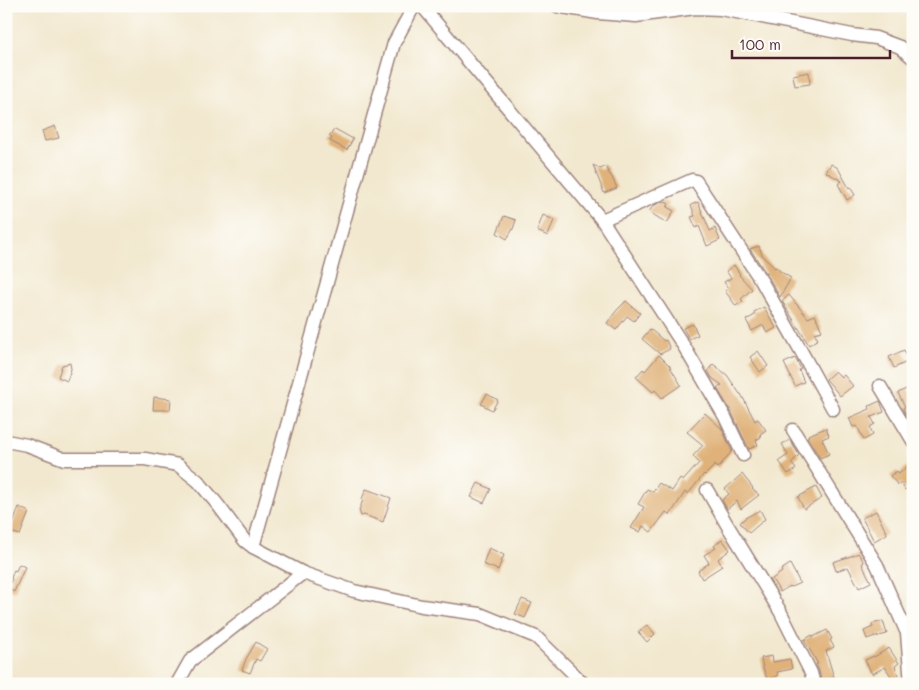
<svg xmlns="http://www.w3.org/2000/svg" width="919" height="690" font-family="Mali,sans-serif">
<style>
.building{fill:#e0b27a}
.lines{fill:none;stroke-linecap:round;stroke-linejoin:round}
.minor-casing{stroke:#9e847d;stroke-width:15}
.minor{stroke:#fff;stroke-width:12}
</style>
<rect width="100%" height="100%" fill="#fdfcf7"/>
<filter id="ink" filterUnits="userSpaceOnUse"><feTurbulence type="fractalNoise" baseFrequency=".02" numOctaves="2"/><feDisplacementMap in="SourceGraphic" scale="10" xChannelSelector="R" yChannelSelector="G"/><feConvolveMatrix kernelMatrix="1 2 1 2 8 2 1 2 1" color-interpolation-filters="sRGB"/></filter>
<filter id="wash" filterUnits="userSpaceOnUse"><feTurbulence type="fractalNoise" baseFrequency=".0096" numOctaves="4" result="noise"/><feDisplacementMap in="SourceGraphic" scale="20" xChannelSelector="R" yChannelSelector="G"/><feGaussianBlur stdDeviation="1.12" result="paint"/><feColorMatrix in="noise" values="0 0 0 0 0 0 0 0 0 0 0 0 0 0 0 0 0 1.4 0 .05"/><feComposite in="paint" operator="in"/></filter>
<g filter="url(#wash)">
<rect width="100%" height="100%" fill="#f2e8cf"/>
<g id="blocks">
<g class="building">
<path d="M809,72l1,12 -15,2 -2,-11z"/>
<path d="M55,126l4,12 -14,3 -3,-10z"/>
<path d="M335,129l18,10 -6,11 -17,-9 2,-3 -3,-2z"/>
<path d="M831,164l7,4 11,20 1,-1 5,8 -8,5 -9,-16 4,-3 -16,-9z"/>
<path d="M593,165l8,4 5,-3 4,9h1l6,13 -13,5z"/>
<path d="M664,201l5,3 -2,3 7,4 -7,12 -18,-11 4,-6z"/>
<path d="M698,202l12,29 5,-3 5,12 -13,6 -8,-20 -3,2 -5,-11 4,-1 -4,-11z"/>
<path d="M543,215l11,5 -6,16 -11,-5z"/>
<path d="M504,216l12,4 -3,9 -6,10 -10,-6z"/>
<path d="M759,246l4,11 12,11 1,-1 5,5 10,6 -11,19 -12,-21 -18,-27z"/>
<path d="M734,265l6,9 -1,1 13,14 -11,10 2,2 -7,5 -11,-15 3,-3 -4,-6 7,-4 -5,-7z"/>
<path d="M789,295l19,23 7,-3 7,16 -8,2 4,6 -9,6 -27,-44z"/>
<path d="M626,301l14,12 -6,8 -7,-5 -11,14 -9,-7 10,-13z"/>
<path d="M764,307l12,21 -9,5 -4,-8 -11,6 -6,-11 9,-5 -1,-3z"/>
<path d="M693,324l5,11 -9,4 -6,-11z"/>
<path d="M650,329l14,12 2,-1 4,9 -10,5 -18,-15z"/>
<path d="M904,350l5,11 -15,7 -5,-11z"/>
<path d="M758,351l10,15 -8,6 -10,-15z"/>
<path d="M659,355l11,11v1l11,18 -19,13 -7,-8 -2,2 -17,-15 7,-8 2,2z"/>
<path d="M795,358l6,11 -2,1 5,12 -9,4 -11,-23z"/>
<path d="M70,363l1,6 -4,12 -9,-4 4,-12z"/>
<path d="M713,364l14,11 13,19h1l14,27 3,-2 8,11 -6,4 1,3 -5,3 2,5 -9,4 -17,-36 -15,-25 5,-3 -10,-7 -4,-7z"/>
<path d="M835,371l6,6 3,-2 9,11 -13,10 -14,-17z"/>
<path d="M908,388l5,10v27l-10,-17 2,-1 -7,-14z"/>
<path d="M487,394l11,6 -6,10 -11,-6z"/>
<path d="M154,397l17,2 -1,11h-17z"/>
<path d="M880,401l4,11 -13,5 4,7 -5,3 3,8 -9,5 -7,-14 -4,1 -4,-9 21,-9 -1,-3z"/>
<path d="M705,413l17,16 10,22 -14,17 -3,-3 -10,10 -1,-1 -16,20 -3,-2 -15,23 -4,-3 -15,20 -8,-6 -3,6 -9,-4 13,-21 -6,-3 9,-15 6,3 6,-9 13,8 8,-12 3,2 16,-18 -6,-7 10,-11 -16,-13z"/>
<path d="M826,428l3,8 -7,3 7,15 -9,4 -13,-21 2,-1 -1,-1z"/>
<path d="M790,440l9,15 -8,8 5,6 -8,5 -9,-13 9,-6 -6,-11z"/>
<path d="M913,461v23l-8,6 -4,-7 -3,2 -8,-9 7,-5 2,3z"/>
<path d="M742,474l11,14 -1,1 7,6 -18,14 -4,-8 -10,8 -5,-9 7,-6 -4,-5z"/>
<path d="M478,483l13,6 -7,14 -13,-6z"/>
<path d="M816,487l6,11 -18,11 -6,-12z"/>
<path d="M366,489l25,9 -8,24 -19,-7 -3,1 -2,-6 4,-10 -1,-1z"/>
<path d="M19,507l10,5 -9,23 -10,-3z"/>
<path d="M760,510l5,9 -16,14 -9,-10 5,-5z"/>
<path d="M876,511l11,23 -13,7 -12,-23z"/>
<path d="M722,539l8,11 -12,9 4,7 -20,13 -4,-8 11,-8 -5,-8 12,-7 -2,-2z"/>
<path d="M489,548l15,7 -6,15 -15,-6z"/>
<path d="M858,553l6,9 -2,2 9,18 -12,6 -11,-21 -12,4 -3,-9 21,-7z"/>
<path d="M19,564l6,3 -11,25 -7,-4 5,-9 -1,-1 3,-8 2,1z"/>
<path d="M790,564l10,19 -9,4 -1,-1 -10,6 -8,-13 10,-7 -1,-2z"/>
<path d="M522,599l10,4 -7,15 -10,-4z"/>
<path d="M883,621l4,13 -12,3v-1l-8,3 -3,-8 9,-4 -1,-3z"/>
<path d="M647,625l8,9 -8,8 -9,-10z"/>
<path d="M827,630l5,9 -2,1 4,7 -8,4 10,33h-14l-3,-13 -3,-7h2l-14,-24 8,-5 1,2z"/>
<path d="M256,642l11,7 -7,12 -4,-2 -6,14 -8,-3 4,-11z"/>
<path d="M889,648l10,15 -4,3 6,18h-5l-11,-17 -13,7 -7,-14 9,-4v1z"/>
<path d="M772,656l1,6 17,-3 2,10 -15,3 1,4 -11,3 -4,-11 -2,-10z"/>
</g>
</g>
</g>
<g filter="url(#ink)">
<use href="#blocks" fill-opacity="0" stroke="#9e847d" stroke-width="1"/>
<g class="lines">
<g class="minor-casing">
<g id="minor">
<path d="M422,6l180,214 83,128 40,69 18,38"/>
<path d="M557,6l41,7 38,3 59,-8 26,1 131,26 24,3 24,9 13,11"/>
<path d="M602,220l90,-40 4,1 66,101 39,69 32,58"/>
<path d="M880,386l33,55"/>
<path d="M793,430l84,135 30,68 4,51"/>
<path d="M6,441l21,4 37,14h81l33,6 20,16 20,24 27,36 8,6 50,26 51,18 68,15 58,8 56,23 48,47"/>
<path d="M707,490l19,33 54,88 31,62 3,11"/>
<path d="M253,547l141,-504 20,-37"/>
<path d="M177,684l13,-23 113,-88"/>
</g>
</g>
<use href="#minor" class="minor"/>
</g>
</g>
<rect width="919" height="690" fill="none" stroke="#fdfcf7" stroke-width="25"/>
<path d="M732 50v8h158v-8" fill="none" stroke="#4a1f2b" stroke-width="2.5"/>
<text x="739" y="50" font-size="15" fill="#4a1f2b" stroke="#fdfcf7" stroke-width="4" paint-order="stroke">100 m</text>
</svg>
